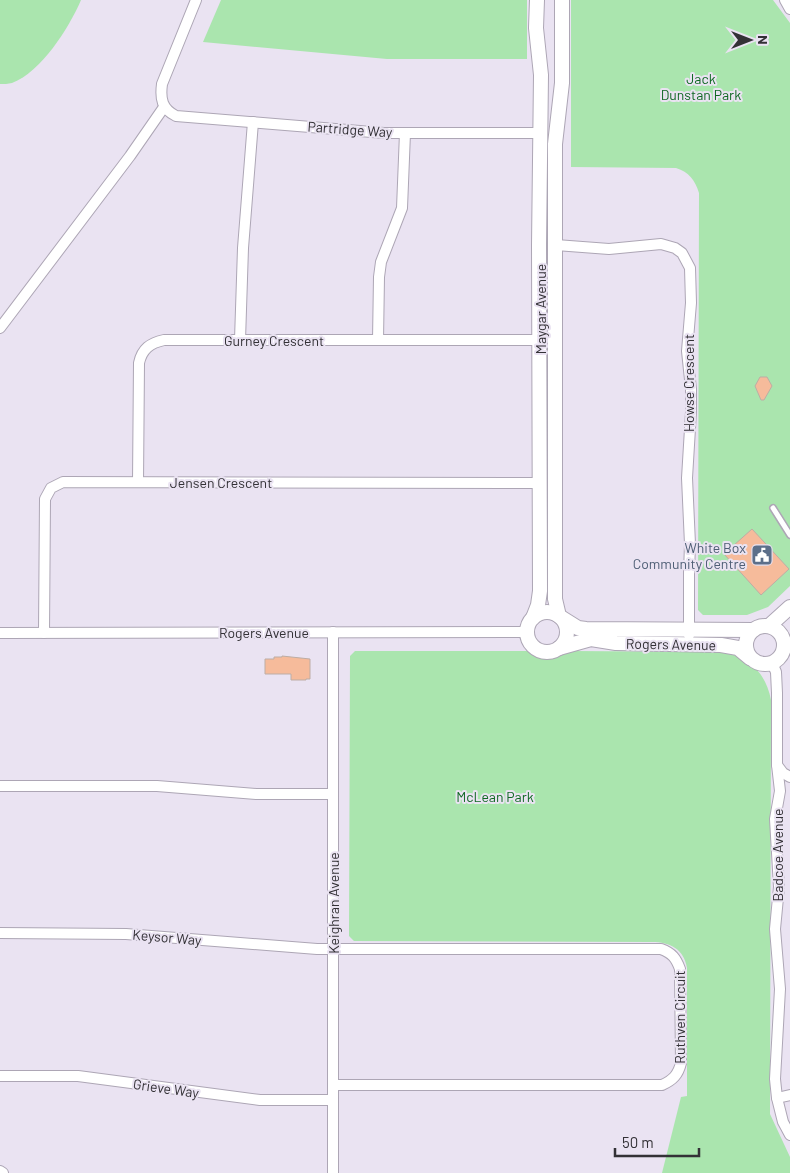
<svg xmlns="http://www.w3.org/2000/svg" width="790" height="1173" font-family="Barlow,sans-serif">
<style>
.green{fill:#aae5ae}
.building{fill:#f6bb9b;stroke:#bdada5}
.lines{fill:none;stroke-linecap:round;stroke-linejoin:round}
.lane-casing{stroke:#ada6b5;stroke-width:8}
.street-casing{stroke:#ada6b5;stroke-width:12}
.secondary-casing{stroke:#ada6b5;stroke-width:16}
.lane{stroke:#fff;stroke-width:5}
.street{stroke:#fff;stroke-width:10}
.secondary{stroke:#fff;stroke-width:14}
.labels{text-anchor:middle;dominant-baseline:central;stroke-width:4;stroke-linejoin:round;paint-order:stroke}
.park-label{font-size:14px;fill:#0f6823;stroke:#eae3f2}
.street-label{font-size:14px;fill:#333136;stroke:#eae3f2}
.service-label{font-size:14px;fill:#4e5e75;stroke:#eae3f2;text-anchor:end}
</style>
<rect width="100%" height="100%" fill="#eae3f2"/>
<g class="green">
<path d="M0,0h81c-12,28 -40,72 -69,83 -4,1 -8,1 -12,1z"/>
<path d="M221,0h306v59h-140l-184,-17z"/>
<path d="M571,0h202l17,23v563l-22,21 -21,8h-44l-5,-5 1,-417c-4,-13 -10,-21 -23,-25l-105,-1z"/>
<path d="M355,651h172c16,7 27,7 44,0l149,1c27,3 46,20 51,48l-1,414 20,43v16h-128l19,-76 6,-1v-128c-3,-19 -17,-26 -35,-26l-298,-1 -5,-5 1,-280z"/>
</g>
<g class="building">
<path d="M760,377h7l5,9 -8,14h-3l-6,-14z"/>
<path d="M752,529l37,40 -28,26 -37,-41z"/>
<path d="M282,656l28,3v20h-4v1h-15v-6h-26v-15h9v-2h8z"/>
</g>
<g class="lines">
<g class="lane-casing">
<path id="lane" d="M773,508l17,27"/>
</g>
<g class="street-casing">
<g id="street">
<path d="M196,0l-34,84c-2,15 0,25 14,32l208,17h156"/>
<path d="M785,0l5,9"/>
<path d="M556,245l53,4 52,-5 14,4 7,5 8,15 1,35 -4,48 4,38v23l-4,66 3,66 -1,29v62"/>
<path d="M0,328l130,-172 34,-49"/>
<path d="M240,340l3,-92 10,-126"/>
<path d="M378,340l1,-63 2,-15 21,-54 3,-75"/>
<path d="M138,482l1,-119c3,-14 11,-20 25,-23h376"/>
<path d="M333,632v541"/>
<path d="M0,633l527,-1"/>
<path d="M44,633l1,-134 6,-11 12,-6 477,1"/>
<path d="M772,663l4,9 1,21v72l3,26 -5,28 4,68 -4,42 5,60 -5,90 2,19 6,24 7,13"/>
<path d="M777,765l6,8 7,4"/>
<path d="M0,786h157l99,8h77"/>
<path d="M0,933l126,1 191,15h344c11,4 15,9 19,20l1,94c-3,12 -8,17 -19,22h-329"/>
<path d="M0,1076h78l182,24h73"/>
<path d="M777,1098l13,-3"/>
<path d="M0,1171l3,2"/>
</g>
</g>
<g class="secondary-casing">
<g id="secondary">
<circle cx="547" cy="632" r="20"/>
<path d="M559,616l-4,-17v-455l7,-61v-83"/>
<path d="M533,618l5,-13 2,-14 -1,-346 2,-170 -5,-47 1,-28"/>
<path d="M562,618l16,10 8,1 167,1"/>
<circle cx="765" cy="645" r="19"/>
<path d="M769,626l21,-19"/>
<path d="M559,648l32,-9 25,4 105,2 17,3 12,10"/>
</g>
</g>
<use href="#lane" class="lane"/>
<use href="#street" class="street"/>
<use href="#secondary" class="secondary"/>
</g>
<defs>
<g id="civic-square" transform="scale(1.125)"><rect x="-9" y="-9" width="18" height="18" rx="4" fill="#5c6f8a" stroke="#eae3f2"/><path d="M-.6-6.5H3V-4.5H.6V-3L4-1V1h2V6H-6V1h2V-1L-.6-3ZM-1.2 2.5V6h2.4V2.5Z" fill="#fff"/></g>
</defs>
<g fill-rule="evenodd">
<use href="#civic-square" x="762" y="555"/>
</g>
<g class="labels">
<g class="park-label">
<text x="701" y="78">Jack<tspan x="701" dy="16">Dunstan Park</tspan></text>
<text x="495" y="796">McLean Park</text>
</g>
<g class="street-label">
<text transform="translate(350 129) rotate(4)">Partridge Way</text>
<text transform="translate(540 309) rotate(-90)">Maygar Avenue</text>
<text x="274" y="340">Gurney Crescent</text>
<text transform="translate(688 383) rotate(-90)">Howse Crescent</text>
<text x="221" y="482">Jensen Crescent</text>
<text x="264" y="632">Rogers Avenue</text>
<text transform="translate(671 644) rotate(1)">Rogers Avenue</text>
<text transform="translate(777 855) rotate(-90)">Badcoe Avenue</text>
<text transform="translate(333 903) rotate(-90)">Keighran Avenue</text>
<text transform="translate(167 937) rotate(5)">Keysor Way</text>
<text transform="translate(679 1017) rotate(-90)">Ruthven Circuit</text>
<text transform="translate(166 1088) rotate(8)">Grieve Way</text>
</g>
<g class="service-label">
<text x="746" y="547">White Box<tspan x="746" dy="16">Community Centre</tspan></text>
</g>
</g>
<g transform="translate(750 40) rotate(90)" stroke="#eae3f2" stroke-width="4" paint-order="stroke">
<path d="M0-4L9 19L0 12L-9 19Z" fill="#333136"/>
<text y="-8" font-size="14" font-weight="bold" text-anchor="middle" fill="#333136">N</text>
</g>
<path d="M615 1148v8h84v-8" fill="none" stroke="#333136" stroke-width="2.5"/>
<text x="622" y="1148" font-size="15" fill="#333136" stroke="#eae3f2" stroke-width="4" paint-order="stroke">50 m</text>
</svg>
